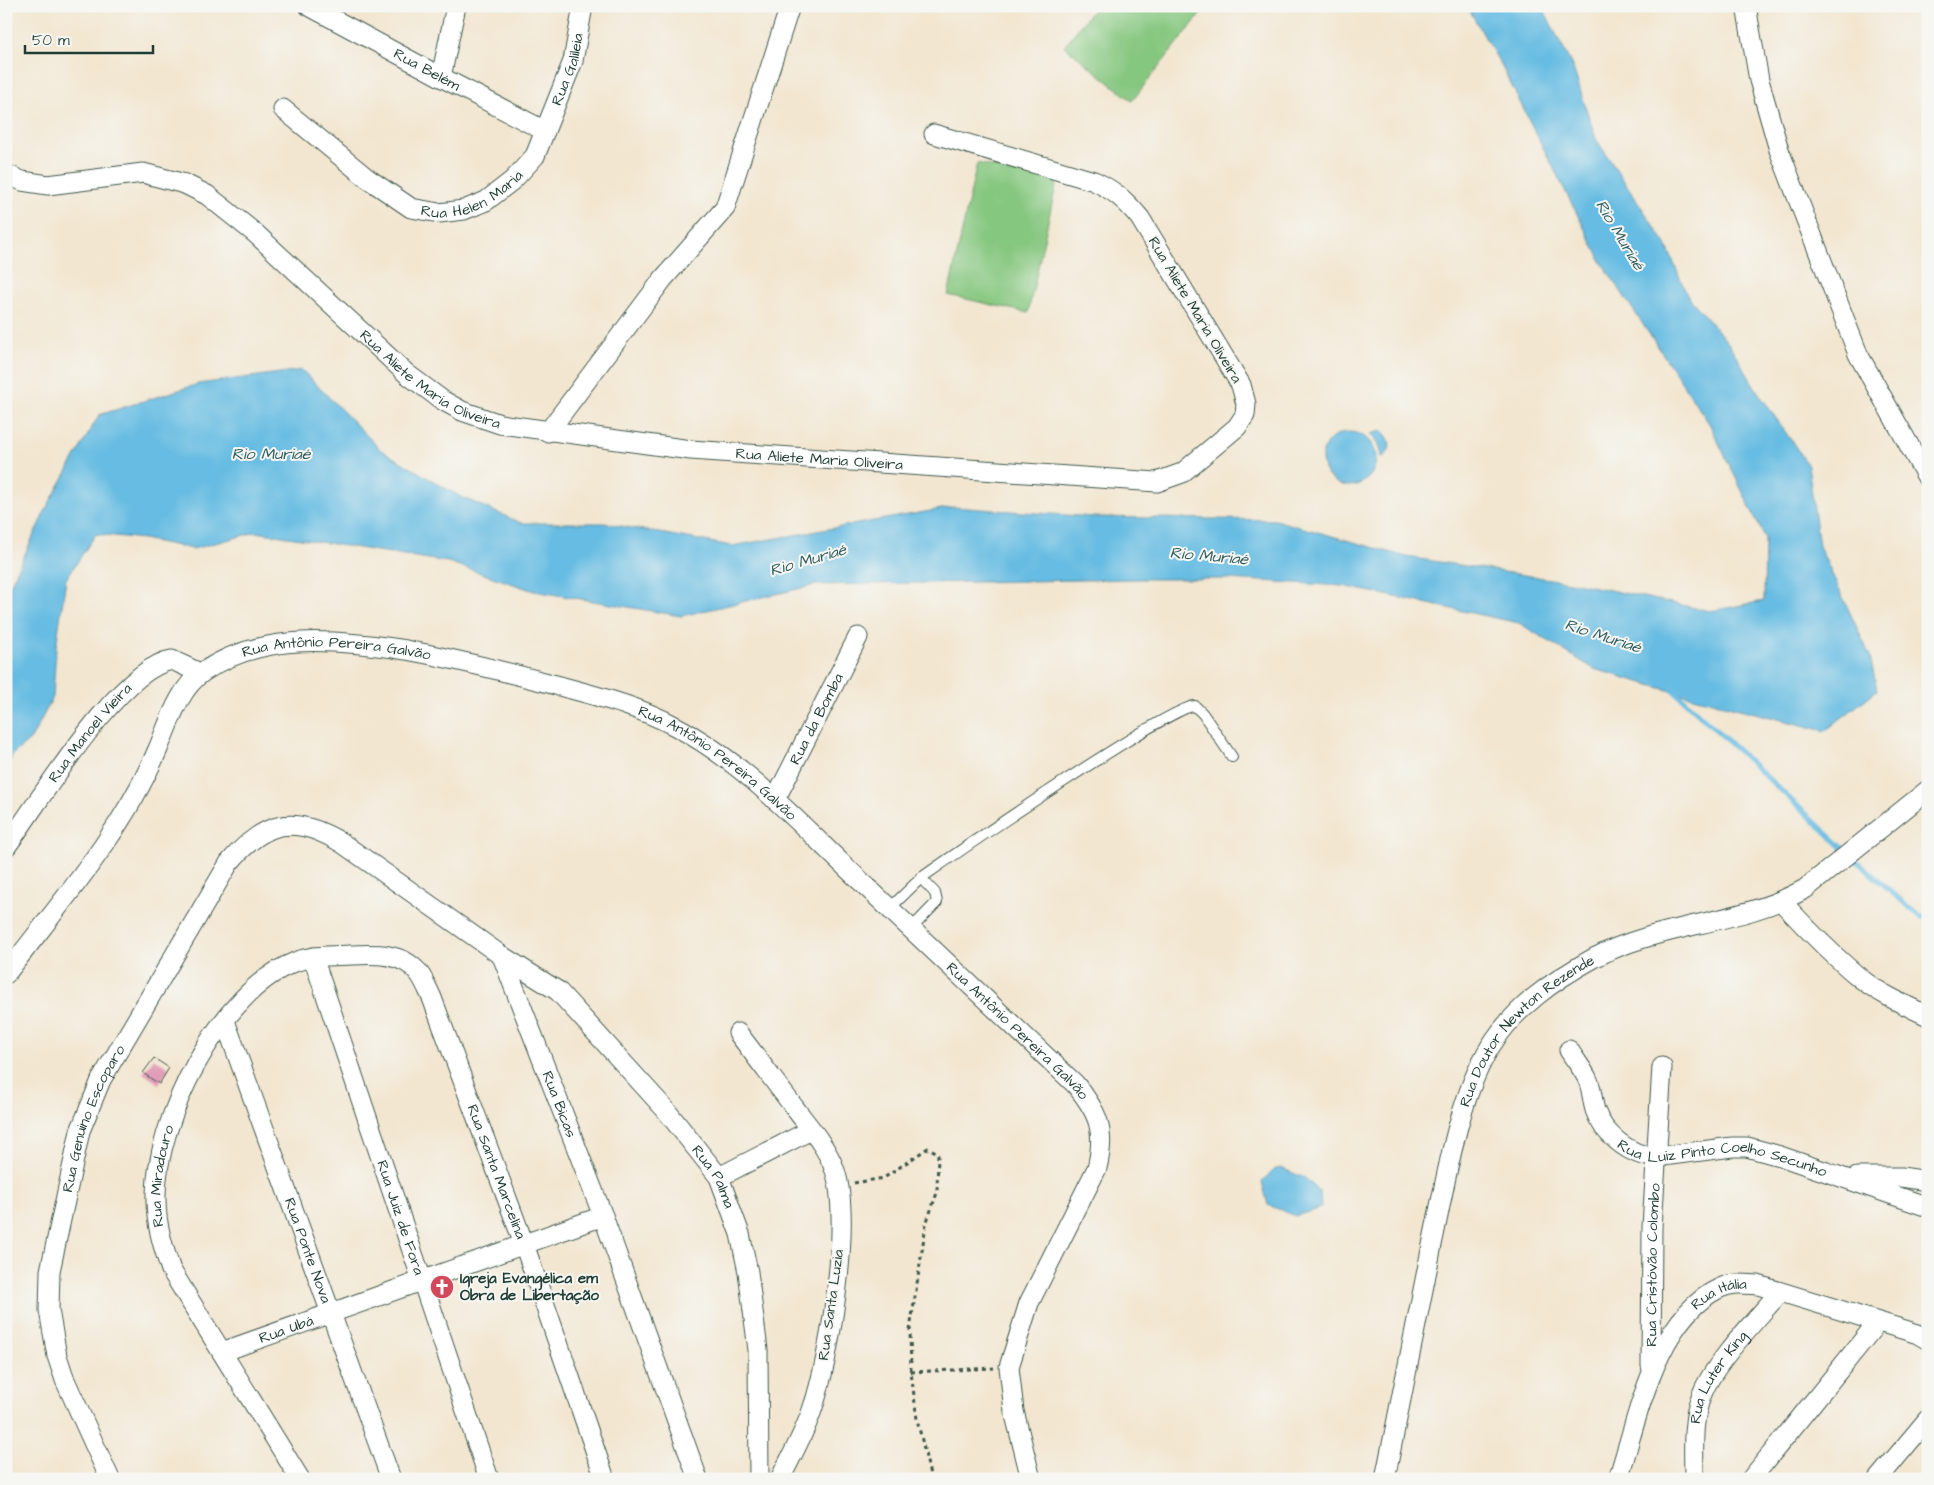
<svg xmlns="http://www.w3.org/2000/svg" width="1934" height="1485" font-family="'Architects Daughter',sans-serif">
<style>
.green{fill:#86c780;stroke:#52825a}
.water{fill:#66bce2;stroke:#427c8b}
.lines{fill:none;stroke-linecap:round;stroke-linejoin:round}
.stream{stroke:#66bce2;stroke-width:5}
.building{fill:#e29cb8}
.service-casing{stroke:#3f564b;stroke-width:12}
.minor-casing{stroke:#3f564b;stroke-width:21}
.path{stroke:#3f564b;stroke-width:3;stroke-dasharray:4 4;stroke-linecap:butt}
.service{stroke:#fff;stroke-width:10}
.minor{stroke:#fff;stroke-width:19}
.labels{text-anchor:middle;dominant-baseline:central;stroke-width:4;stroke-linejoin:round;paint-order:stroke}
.street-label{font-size:15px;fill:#1f3d34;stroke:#f6f6f2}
.poi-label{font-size:15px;font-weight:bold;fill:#1f3d34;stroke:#f6f6f2;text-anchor:start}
.water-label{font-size:16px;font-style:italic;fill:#315d60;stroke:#f6f6f2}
</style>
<rect width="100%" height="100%" fill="#f6f6f2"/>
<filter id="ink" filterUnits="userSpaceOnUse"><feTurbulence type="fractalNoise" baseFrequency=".02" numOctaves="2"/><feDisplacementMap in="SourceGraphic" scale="10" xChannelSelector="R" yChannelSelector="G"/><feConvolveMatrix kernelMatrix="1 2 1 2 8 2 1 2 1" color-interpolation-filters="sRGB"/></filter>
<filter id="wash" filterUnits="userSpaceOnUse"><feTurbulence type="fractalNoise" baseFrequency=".0096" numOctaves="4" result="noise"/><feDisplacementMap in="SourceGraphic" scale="20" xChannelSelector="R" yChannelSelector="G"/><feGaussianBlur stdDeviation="1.12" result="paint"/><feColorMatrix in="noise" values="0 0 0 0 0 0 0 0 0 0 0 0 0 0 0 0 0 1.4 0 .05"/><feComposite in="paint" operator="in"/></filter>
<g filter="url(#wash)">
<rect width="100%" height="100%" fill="#f2e6d0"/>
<g class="green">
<path d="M1096,6h111l-75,95 -68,-55z"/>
<path d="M977,163l80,18 -29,132 -80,-18z"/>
</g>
<g class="water">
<path d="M1467,6h75l31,62 23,71 70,105 21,51 42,49 29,48 50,73 11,81 51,110 7,34 -52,41 -140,-36 -91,-26 -75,-46 -176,-37 -115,-7h-91l-322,6 -134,31 -147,-25 -86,-29 -192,-30 -63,17 -50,-10 -47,-5 -30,45 -10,68 -3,50 -22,42 -19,16 -6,20v-181l41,-87 52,-92 99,-31 104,-14 79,80 78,46 62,27h83l128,23 221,-39 140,10 182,3 132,37 169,26 134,28 54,-10 1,-63 -55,-113 -108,-162 -101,-198z"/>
<path d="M1382,431c10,8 11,21 -1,27l-1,-10 -9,-14z"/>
<circle cx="1349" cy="459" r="27"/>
<path d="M1281,1168l24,10 15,14 1,16 -25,8 -28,-11 -6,-23 11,-12z"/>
</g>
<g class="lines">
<g class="stream">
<path d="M1672,689l173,161"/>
<path d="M1851,856l69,61h8"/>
</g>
</g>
<g id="blocks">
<path class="building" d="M154,1058l15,10 -10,16 -16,-11z"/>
</g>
</g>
<g filter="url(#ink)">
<use href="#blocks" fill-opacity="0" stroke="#3f564b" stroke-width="1"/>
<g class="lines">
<g class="service-casing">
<g id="service">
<path d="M889,909l32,-31c34,-24 252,-174 274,-172l8,8 29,43"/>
<path d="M911,929l26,-27 -2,-9 -14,-15"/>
</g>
</g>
<g class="minor-casing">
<g id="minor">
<path id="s1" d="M309,6l132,71 104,54"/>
<path d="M1746,6l13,74 20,70 79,204 70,125"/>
<path d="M441,77l15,-71"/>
<path id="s2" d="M283,109l84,69 44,30 28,5 25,-3 22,-9 27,-21 22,-24 38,-95 10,-55"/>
<path id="s3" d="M6,174l16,7 26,4 95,-12 42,11 22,11 49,39 151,140 35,26 20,11 38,13 191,26 466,32 25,-9 55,-46 8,-12 1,-11 -5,-19 -101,-167c-14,-17 -26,-28 -46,-37l-160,-47"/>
<path d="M548,432l115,-153 62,-71 65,-202"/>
<path id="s4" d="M775,800l83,-163"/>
<path id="s5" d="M6,847c32,-43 113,-179 166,-187l28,13"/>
<path d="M1782,902c24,26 50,53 78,76 20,16 45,27 68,38"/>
<path id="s6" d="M502,956l101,260 95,263"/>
<path id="s7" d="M313,957l176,522"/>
<path id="s8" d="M6,974c55,-72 116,-141 152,-225 11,-26 21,-61 45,-77 60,-41 137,-32 203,-22 51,9 100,22 150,35 40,11 82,21 119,41 67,35 122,95 177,147 74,70 149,141 223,211 24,29 31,47 22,84l-68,135 -20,64 5,44 17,68"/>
<path id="s9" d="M225,1021l166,458"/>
<path d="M738,1033c20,26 39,52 59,78 13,17 30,37 37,57 19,48 -4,192 -22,242 -8,24 -21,47 -32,69"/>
<path id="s10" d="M1569,1050c6,10 14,19 19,30 4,9 4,20 7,30 8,24 35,46 60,47l77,-10h15l33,9 148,51"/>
<path d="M719,1177l92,-47"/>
<path d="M1857,1177h44l27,4"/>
<path id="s11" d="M222,1352l381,-136"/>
<path id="s12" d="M1651,1366l1,-139 10,-160"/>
<path id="s13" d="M110,1479l-45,-99 -8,-24 -8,-46 1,-39 30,-140 21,-51 128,-217c36,-43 65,-49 113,-20l160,113 56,35 107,118 54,68 21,57 8,38 10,78 1,129"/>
<path id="s14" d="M300,1479l-129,-209c-8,-23 -15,-46 -15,-70 -2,-78 64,-209 139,-238 18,-7 37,-6 56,-7 23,-1 50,-3 67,17 6,7 10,18 14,26l92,246 81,235"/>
<path id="s15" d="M1385,1479c16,-80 32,-159 48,-239 13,-60 25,-141 57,-193 25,-40 64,-67 104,-89 66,-35 146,-33 211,-69l123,-99"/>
<path id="s16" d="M1618,1479c20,-62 38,-161 102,-191 13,-6 25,-4 38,-3l160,49 10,6"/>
<path id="s17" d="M1694,1479c0,-28 -3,-58 8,-85 12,-31 55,-75 77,-101"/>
<path d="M1751,1479l126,-156"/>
<path d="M1878,1479l50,-60"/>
</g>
</g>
<g class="path">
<path d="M854,1183l30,-5 44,-30 10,5 -1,40 -11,31 -16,106 1,42 6,47 14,60"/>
<path d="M911,1372l83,-4"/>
</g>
<use href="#service" class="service"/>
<use href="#minor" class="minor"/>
</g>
</g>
<defs>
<g id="church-disc" transform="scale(1.25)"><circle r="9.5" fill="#d1495b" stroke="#f6f6f2"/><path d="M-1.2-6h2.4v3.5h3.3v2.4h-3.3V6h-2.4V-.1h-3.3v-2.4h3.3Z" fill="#fff"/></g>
</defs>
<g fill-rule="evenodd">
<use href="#church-disc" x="442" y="1287"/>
</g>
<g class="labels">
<g class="street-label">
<text stroke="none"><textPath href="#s2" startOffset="399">Rua Galileia</textPath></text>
<text stroke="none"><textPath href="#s1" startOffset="134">Rua Belém</textPath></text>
<text stroke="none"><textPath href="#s2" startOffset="228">Rua Helen Maria</textPath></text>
<text transform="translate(1195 310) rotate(59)">Rua Aliete Maria Oliveira</text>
<text stroke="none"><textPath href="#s3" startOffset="499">Rua Aliete Maria Oliveira</textPath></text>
<text stroke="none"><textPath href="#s3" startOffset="904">Rua Aliete Maria Oliveira</textPath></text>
<text stroke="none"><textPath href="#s8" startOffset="502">Rua Antônio Pereira Galvão</textPath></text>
<text stroke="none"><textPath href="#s4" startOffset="91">Rua da Bomba</textPath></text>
<text stroke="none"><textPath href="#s5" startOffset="142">Rua Manoel Vieira</textPath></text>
<text stroke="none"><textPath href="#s8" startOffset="908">Rua Antônio Pereira Galvão</textPath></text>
<text stroke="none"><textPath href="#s8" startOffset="1312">Rua Antônio Pereira Galvão</textPath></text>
<text stroke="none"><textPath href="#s15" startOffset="482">Rua Doutor Newton Rezende</textPath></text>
<text stroke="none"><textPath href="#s6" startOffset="159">Rua Bicas</textPath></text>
<text stroke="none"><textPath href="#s13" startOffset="379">Rua Genuino Escoparo</textPath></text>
<text stroke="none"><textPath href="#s10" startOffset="215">Rua Luiz Pinto Coelho Secunho</textPath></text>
<text stroke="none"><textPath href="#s14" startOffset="949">Rua Santa Marcelina</textPath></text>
<text stroke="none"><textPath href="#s14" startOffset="342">Rua Miradouro</textPath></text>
<text stroke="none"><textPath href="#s13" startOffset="1305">Rua Palma</textPath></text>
<text stroke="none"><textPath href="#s7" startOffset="275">Rua Juiz de Fora</textPath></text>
<text stroke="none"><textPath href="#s9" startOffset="244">Rua Ponte Nova</textPath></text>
<text stroke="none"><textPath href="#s12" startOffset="101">Rua Cristóvão Colombo</textPath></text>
<text stroke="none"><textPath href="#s16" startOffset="220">Rua Itália</textPath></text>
<text transform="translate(831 1305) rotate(-82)">Rua Santa Luzia</text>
<text stroke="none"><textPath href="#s11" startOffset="68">Rua Ubá</textPath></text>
<text stroke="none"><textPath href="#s17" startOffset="108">Rua Luter King</textPath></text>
</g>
<g class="poi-label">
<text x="460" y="1278">Igreja Evangélica em<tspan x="460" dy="17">Obra de Libertação</tspan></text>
</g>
<g class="water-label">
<text transform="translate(1620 235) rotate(59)">Rio Muriaé</text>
<text x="271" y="454">Rio Muriaé</text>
<text transform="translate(1209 556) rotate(5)">Rio Muriaé</text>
<text transform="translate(808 560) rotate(-16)">Rio Muriaé</text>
<text transform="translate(1603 636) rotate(18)">Rio Muriaé</text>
</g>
</g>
<rect width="1934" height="1485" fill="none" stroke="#f6f6f2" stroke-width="25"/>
<path d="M25 45v8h128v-8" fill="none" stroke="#1f3d34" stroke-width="2.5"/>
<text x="32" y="45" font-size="15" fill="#1f3d34" stroke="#f6f6f2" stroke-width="4" paint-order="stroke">50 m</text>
</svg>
